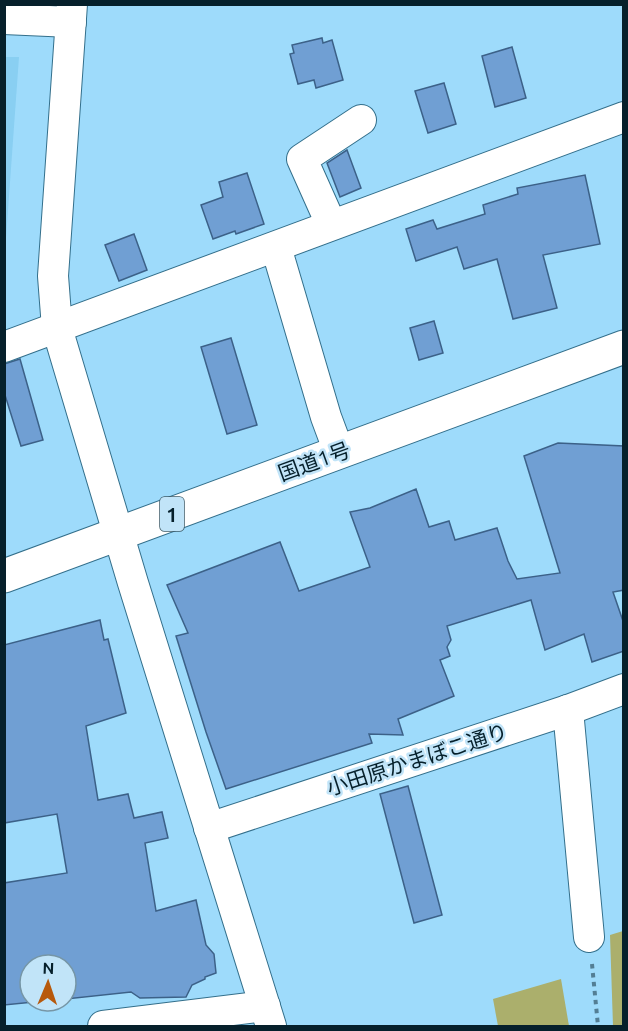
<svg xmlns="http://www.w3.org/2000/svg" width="628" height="1031" font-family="Ubuntu,'Noto Sans JP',sans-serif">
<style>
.built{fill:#89cff2}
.green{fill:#abaf6c}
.building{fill:#709fd3;stroke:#3c6188;stroke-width:1.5}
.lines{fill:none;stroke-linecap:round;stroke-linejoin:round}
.minor-casing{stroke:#336f8b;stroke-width:32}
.highway-casing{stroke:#336f8b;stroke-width:35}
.path{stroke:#537e94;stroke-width:4;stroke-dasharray:4.5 4.5;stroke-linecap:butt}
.minor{stroke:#fff;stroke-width:30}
.highway{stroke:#fff;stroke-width:33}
.labels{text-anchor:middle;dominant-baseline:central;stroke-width:5;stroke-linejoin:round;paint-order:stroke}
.shield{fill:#c1e4f8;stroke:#3e5b68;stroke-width:1.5}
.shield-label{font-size:20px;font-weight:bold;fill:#06202b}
.street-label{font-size:21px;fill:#06202b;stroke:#c1e4f8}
</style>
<rect width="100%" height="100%" fill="#9edbfb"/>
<path class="built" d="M4,57h15l-14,195h-1z"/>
<g class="green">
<path d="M623,931v95h-10l-3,-91z"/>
<path d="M561,979l8,47h-71l-5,-27z"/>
</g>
<g class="building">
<path d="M322,38l1,5 9,-3 11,40 -27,8 -2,-8 -16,4 -8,-30 4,-1 -2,-8z"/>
<path d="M512,47l14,51 -31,9 -13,-51z"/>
<path d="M444,83l12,41 -28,9 -13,-42z"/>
<path d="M347,150l14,38 -21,9 -13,-34z"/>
<path d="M247,173l17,51 -28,10 -1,-3 -22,8 -12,-34 22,-8 -4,-15z"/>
<path d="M585,175l15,69 -57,11 14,53 -44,11 -16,-60 -33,10 -7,-22 -41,14 -10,-32 27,-9 4,9 48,-15 -2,-9 35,-11 -1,-6z"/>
<path d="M134,234l13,36 -28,11 -14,-36z"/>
<path d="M434,321l9,32 -24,7 -9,-32z"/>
<path d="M231,338l26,87 -30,9 -26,-87z"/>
<path d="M20,359l23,81 -22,6 -17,-54v-28z"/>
<path d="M558,443l66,3v144l-11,2 11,32v27l-32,11 -8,-28 -39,16 -14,-50 -84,26 4,14 -4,7 3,9 -10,4 14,36 -56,23 5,16 -34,-1 3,9 -146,46 -20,-57 -30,-96 12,-3 -21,-48 113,-43 19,49 71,-24 -20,-55 20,-4 46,-19 13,38 20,-6 6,19 42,-12 11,33 9,18 43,-6 -36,-117z"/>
<path d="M100,620l4,20 4,-1 18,74 -40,13 12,74 30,-6 6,24 28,-6 6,26 -23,5 11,68 40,-11 10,45 8,9 2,19 -11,4v2l-13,6 -6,12 -46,1 -9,-6 -65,7v-34h-36v36h14l-40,4v-122l63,-10 -10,-59 -53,9v-178z"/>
<path d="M408,786l34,129 -28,8 -34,-129z"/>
</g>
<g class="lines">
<g class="minor-casing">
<g id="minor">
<path d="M72,4l-19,272 4,52 76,255 138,443"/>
<path d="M4,19l67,3"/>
<path d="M331,224l-29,-65 59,-39"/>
<path d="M276,247l50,170 13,35"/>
<path d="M4,347l620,-230"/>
<path d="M568,710l21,227"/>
<path d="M209,828l359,-118 56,-21"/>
<path d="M103,1026l162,-20"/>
</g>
</g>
<g class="highway-casing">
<path id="highway" d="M4,576l620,-229"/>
</g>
<path class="path" d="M592,964l6,62"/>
<use href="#minor" class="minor"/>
<use href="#highway" class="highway"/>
</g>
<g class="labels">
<rect class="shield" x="160" y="497" width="24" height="34" rx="4.5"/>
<g class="shield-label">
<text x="172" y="514">1</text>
</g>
<g class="street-label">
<text transform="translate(314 461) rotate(-20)">国道1号</text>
<text transform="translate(417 759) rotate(-18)">小田原かまぼこ通り</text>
</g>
</g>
<rect width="628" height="1031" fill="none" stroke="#06202b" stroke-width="12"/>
<g transform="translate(48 983) rotate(2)"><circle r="28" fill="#c1e4f8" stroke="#7696a6" stroke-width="1.5"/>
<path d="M0-4.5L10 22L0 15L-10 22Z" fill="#b7590c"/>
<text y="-9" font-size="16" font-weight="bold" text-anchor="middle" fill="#06202b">N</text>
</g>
</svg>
